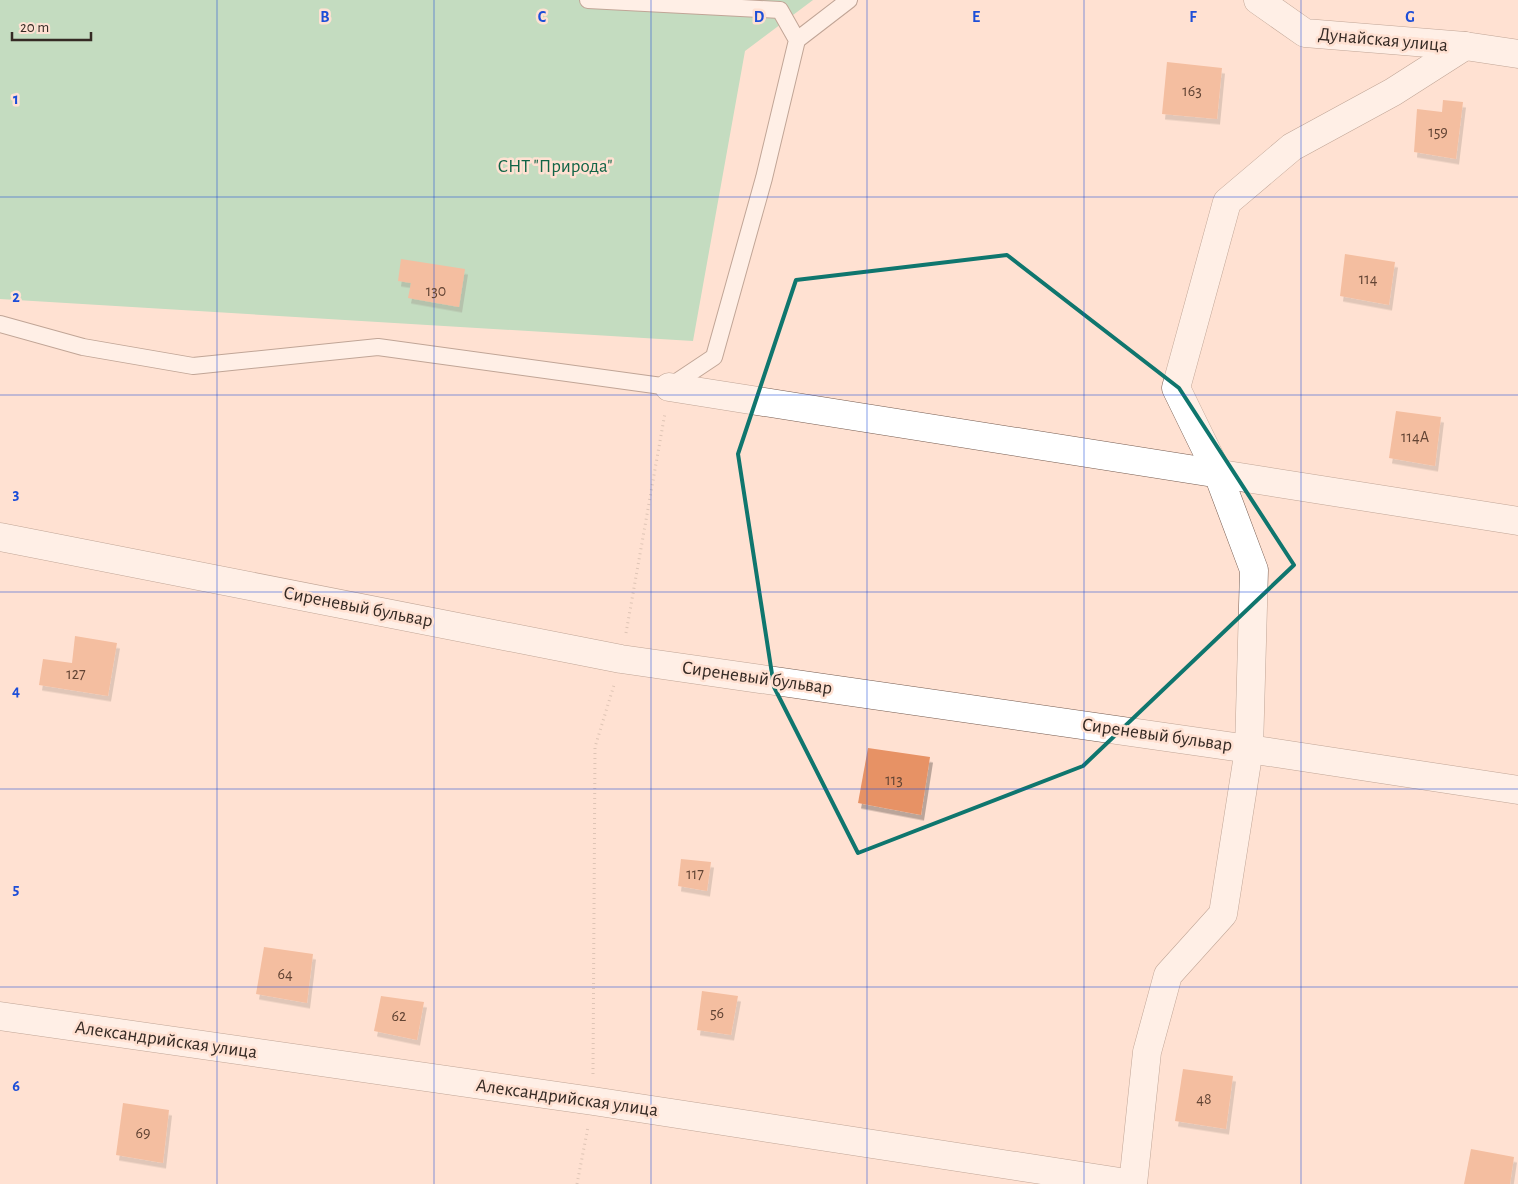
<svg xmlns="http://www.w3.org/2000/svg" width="1518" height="1184" font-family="'Alegreya Sans',sans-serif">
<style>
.green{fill:#7cd4ac}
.building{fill:#e79265;filter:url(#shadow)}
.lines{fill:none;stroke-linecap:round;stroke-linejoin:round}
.service-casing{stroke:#755b4f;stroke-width:18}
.minor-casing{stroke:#755b4f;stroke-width:29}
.path{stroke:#b69f93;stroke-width:3;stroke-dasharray:1 4;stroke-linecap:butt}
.service{stroke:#fff;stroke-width:16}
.minor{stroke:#fff;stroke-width:28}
.marked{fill:none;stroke:#0f766e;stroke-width:4;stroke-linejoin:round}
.grid{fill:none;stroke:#1d4ed8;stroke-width:1;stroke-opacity:0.55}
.labels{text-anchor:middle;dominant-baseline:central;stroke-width:5;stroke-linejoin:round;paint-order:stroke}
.number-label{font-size:16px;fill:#624434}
.street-label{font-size:19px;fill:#352a24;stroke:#ffe1d2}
.park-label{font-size:19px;fill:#116446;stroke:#ffe1d2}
.grid-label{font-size:16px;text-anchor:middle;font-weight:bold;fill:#1d4ed8;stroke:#ffe1d2;stroke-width:5;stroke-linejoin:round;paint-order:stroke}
</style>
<defs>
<filter id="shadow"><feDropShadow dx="3" dy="5.5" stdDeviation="0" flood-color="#0004"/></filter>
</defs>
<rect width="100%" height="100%" fill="#ffe1d2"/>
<path class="green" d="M0,0h813l-68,51 -52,290 -693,-42z"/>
<g class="building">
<path d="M1167,62l55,6 -5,51 -55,-5z"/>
<path d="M1443,100l20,2 -7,57 -42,-7 3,-43 25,3z"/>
<path d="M1345,254l50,8 -6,43 -49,-9z"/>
<path d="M401,259l64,10 -6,38 -51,-9 3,-15 -13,-2z"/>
<path d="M1396,411l45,6 -6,49 -46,-8z"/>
<path d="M75,636l42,7 -9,53 -69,-11 4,-26 29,4z"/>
<path d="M868,748l62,9 -9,58 -63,-12z"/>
<path d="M681,859l30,3 -4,29 -29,-5z"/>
<path d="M264,947l49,7 -6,49 -51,-9z"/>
<path d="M702,991l36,5 -7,39 -34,-5z"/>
<path d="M381,996l43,6 -7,38 -43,-9z"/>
<path d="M1183,1069l50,7 -7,53 -51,-8z"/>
<path d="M123,1103l46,7 -6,53 -47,-8z"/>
<path d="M1471,1149l43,8 -4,27h-46z"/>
</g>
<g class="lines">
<g class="service-casing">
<g id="service">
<path d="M797,40l52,-40"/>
<path d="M0,324l83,23 110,19 185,-19 291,40 45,-30 50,-179 33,-138 -17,-30 -192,-10"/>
</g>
</g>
<g class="minor-casing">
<g id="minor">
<path d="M1258,0l47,33 160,13 53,8"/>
<path d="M669,387l849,134"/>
<path d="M0,537l621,122 628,90 269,41"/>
<path d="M0,1016l593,85 540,83"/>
<path d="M1133,1184l14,-132 21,-77 55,-61 26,-165 5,-179 -36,-96 -42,-86 51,-186 65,-55 101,-55 72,-46"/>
</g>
</g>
<g class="path">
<path d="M626,633l39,-220"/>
<path d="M593,1074l2,-327 19,-62"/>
<path d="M577,1184l11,-57"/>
</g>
<use href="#service" class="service"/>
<use href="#minor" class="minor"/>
</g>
<path d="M0 0H1518V1184H0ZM1007,255l172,133 115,177 -211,201 -225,87 -84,-166 -36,-233 58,-174z" fill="#ffe1d2" fill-opacity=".55" fill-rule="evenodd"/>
<path class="marked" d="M1007,255l172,133 115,177 -211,201 -225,87 -84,-166 -36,-233 58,-174z"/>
<path class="grid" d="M217,0v1184M434,0v1184M651,0v1184M867,0v1184M1084,0v1184M1301,0v1184M0,197h1518M0,395h1518M0,592h1518M0,789h1518M0,987h1518"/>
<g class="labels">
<g class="number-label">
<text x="1192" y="91">163</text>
<text x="1438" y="132">159</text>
<text x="1368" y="279">114</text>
<text x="436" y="291">130</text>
<text x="1415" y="437">114А</text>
<text x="76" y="674">127</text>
<text x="894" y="780">113</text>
<text x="695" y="874">117</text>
<text x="285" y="974">64</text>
<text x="717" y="1013">56</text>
<text x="399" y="1016">62</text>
<text x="1204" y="1099">48</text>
<text x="143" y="1133">69</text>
</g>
<g class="street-label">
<text transform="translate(1383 40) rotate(5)">Дунайская улица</text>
<text transform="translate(358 607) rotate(11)">Сиреневый бульвар</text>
<text transform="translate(757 678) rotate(8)">Сиреневый бульвар</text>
<text transform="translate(1157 735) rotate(8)">Сиреневый бульвар</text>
<text transform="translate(166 1040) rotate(8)">Александрийская улица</text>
<text transform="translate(567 1098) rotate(8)">Александрийская улица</text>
</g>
<g class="park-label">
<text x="555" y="166">СНТ "Природа"</text>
</g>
</g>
<g class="grid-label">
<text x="325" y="22">B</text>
<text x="542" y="22">C</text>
<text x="759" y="22">D</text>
<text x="976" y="22">E</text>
<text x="1193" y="22">F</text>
<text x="1410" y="22">G</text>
<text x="16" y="104">1</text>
<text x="16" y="302">2</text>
<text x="16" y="499">3</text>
<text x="16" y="696">4</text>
<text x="16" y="894">5</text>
<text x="16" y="1091">6</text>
</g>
<path d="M12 32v8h79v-8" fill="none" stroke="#352a24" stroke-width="2.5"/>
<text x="20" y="32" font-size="15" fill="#352a24" stroke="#ffe1d2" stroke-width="4" paint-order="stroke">20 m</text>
</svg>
